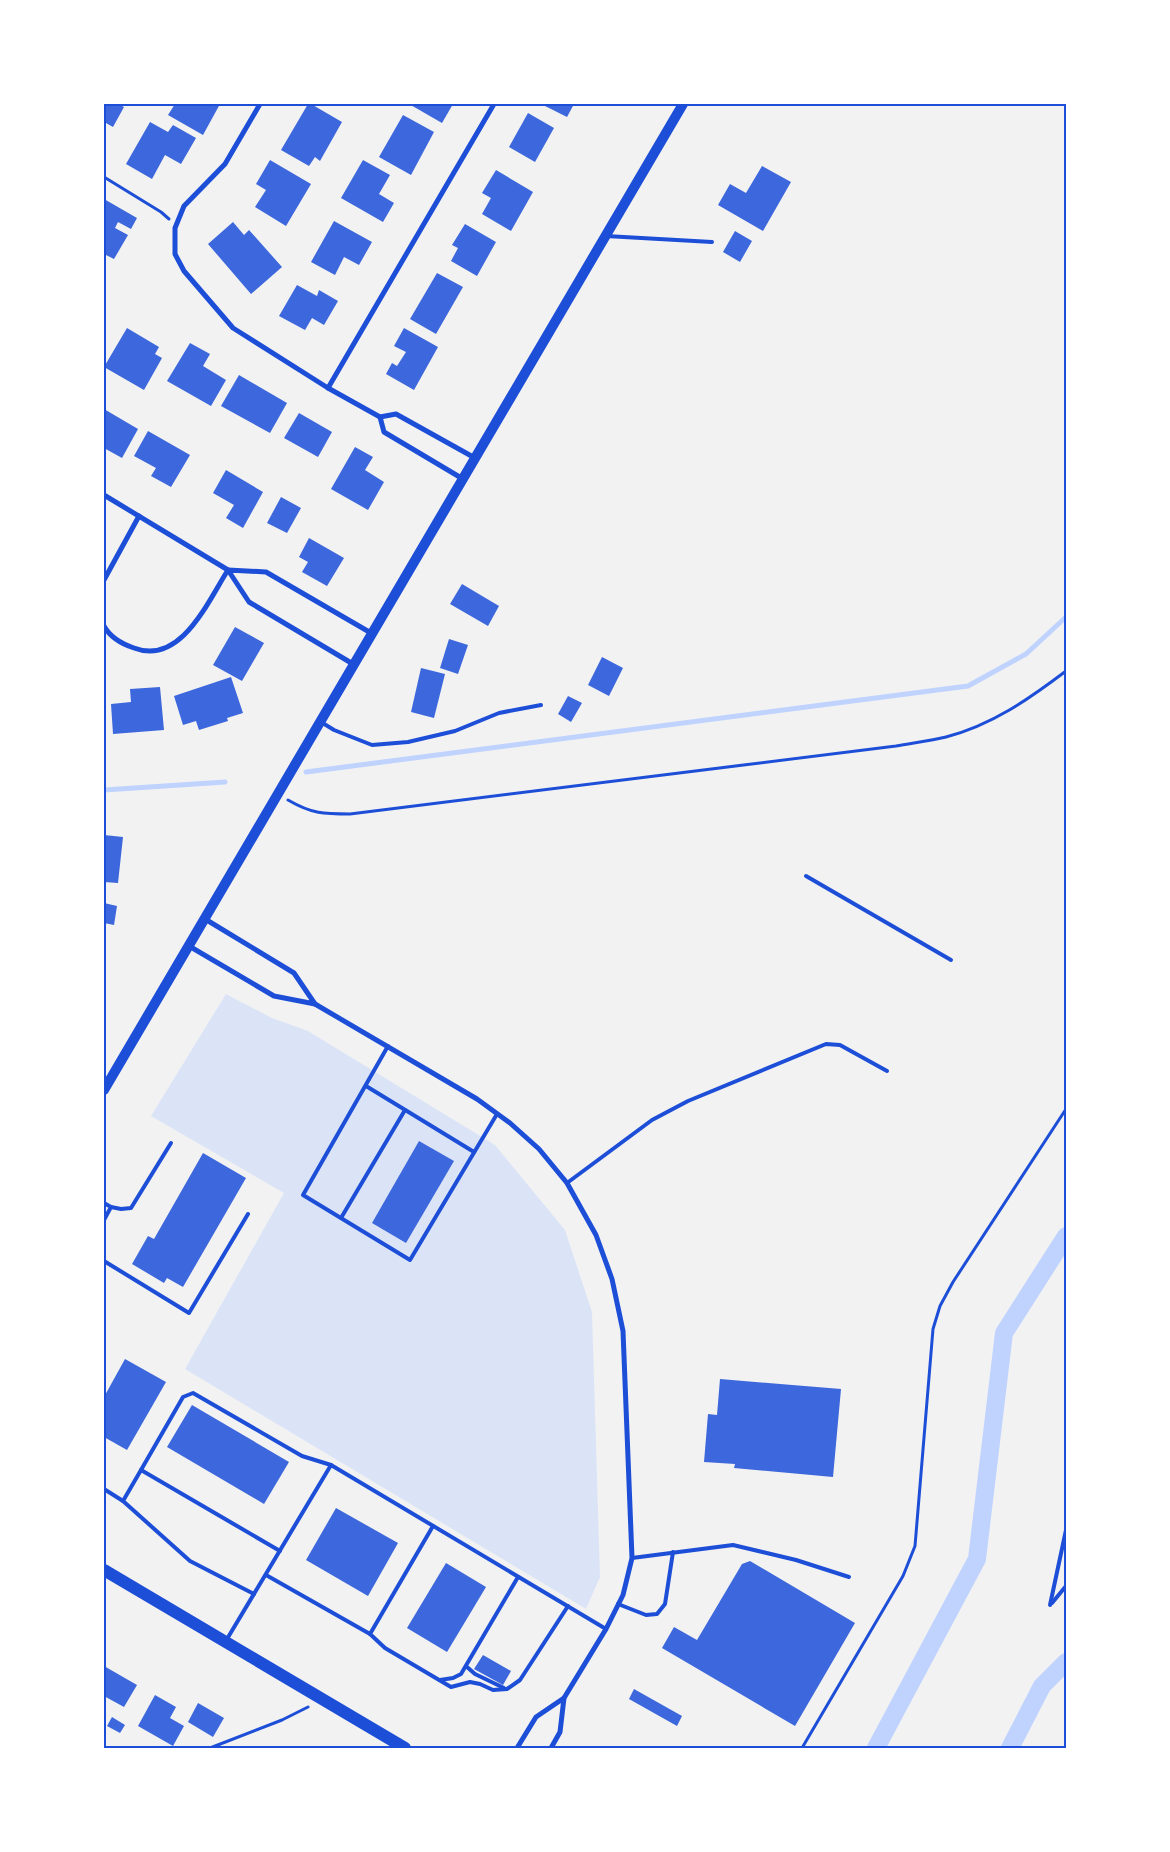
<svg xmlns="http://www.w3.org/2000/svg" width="1170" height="1852" font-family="'Golos Text',sans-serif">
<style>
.green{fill:#dbe4f7}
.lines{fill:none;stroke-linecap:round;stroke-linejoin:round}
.stream{stroke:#bfd3fe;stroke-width:5}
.canal{stroke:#bfd3fe;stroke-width:18}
.building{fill:#3d67dc}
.path{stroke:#1d4ed8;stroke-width:3}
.service{stroke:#1d4ed8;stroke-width:4}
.minor{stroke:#1d4ed8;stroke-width:5}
.secondary{stroke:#1d4ed8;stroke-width:10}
.primary{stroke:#1d4ed8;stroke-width:12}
.neatline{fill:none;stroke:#1d4ed8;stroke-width:2}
</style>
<rect width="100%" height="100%" fill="#f2f2f2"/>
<path class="green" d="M226,994l46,24 36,13 187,114 70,85 27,82 8,265 -14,32 -401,-240 99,-176 -133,-77z"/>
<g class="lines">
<g class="stream">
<path d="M306,772l662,-86 58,-32 40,-37"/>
<path d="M104,790l121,-8"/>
</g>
<g class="canal">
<path d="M876,1748l101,-189 27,-226 62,-97"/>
<path d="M1010,1748l32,-62 24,-24"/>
</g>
</g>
<g class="building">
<path d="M104,104h14l6,3 -11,20 -7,-4 -2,4z"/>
<path d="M175,104h45l-17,31 -35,-20z"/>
<path d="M308,104h3l31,18 -22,39 -5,-4 -6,9 -28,-16z"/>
<path d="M409,104h44l-11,19z"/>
<path d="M541,104h33l-7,13z"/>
<path d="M528,113l26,15 -19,34 -26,-15z"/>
<path d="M403,115l31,17 -23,43 -32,-18z"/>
<path d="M150,122l18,10 5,-7 23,13 -15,26 -16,-9 -13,24 -26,-15z"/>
<path d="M270,160l41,24 -25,42 -31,-19 11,-17 -10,-6z"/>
<path d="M363,160l27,15 -11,19 15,9 -11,19 -42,-24z"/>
<path d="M762,166l29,16 -28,49 -45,-26 12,-21 16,9z"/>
<path d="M496,170l37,22 -22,39 -29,-17 9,-16 -9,-5z"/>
<path d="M104,199l33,19 -6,11 -13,-7 -3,6 13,7 -14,24 -10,-5z"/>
<path d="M334,221l38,21 -13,23 -15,-8 -9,18 -24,-13z"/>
<path d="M233,222l11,13 5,-5 33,37 -31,27 -43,-50z"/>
<path d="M465,224l31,18 -19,34 -26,-15 7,-13 -6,-3z"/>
<path d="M735,231l17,10 -12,21 -17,-10z"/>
<path d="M437,273l26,14 -27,47 -26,-15z"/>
<path d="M297,285l20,11 2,-6 19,11 -14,24 -12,-7 -7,12 -26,-14z"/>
<path d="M127,328l32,19 -4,7 7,4 -18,32 -40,-23z"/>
<path d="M404,328l34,19 -24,43 -28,-16 6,-11 5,3 9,-14 -12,-6z"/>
<path d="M190,343l20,11 -7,12 23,14 -15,26 -44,-25z"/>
<path d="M239,375l48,28 -17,30 -49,-27z"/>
<path d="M104,409l34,20 -16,29 -18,-10z"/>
<path d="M299,413l33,19 -14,25 -34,-19z"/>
<path d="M148,431l42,24 -19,32 -20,-11 5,-8 -22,-12z"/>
<path d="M355,447l18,10 -8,13 19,12 -16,28 -37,-21z"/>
<path d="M226,470l37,22 -20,36 -17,-10 8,-13 -21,-12z"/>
<path d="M281,497l20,11 -14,25 -20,-10z"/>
<path d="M309,538l35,20 -17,28 -25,-14 6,-10 -9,-5z"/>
<path d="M462,584l37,22 -11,20 -38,-22z"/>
<path d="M235,627l29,16 -22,38 -29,-16z"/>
<path d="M449,639l19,6 -10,29 -18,-6z"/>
<path d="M602,657l21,11 -14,28 -21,-11z"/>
<path d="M421,668l24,6 -11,44 -23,-6z"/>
<path d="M231,677l12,36 -16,5 1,3 -29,9 -3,-9 -13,4 -9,-29z"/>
<path d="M160,687l4,43 -51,4 -2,-30 20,-2 -1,-13z"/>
<path d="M568,696l14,7 -11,19 -13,-8z"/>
<path d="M104,835l19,2 -5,46 -14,-1z"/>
<path d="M104,903l13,3 -3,19 -10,-2z"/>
<path d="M419,1141l35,20 -48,82 -34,-20z"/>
<path d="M203,1153l43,25 -63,109 -16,-9 -3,5 -32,-19 16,-28 6,3z"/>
<path d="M125,1359l41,23 -39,68 -23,-13v-40z"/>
<path d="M720,1379l121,10 -8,88 -99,-9 1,-4 -31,-2 4,-48 9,1z"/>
<path d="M192,1405l97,57 -25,42 -97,-57z"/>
<path d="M336,1508l62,35 -30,53 -62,-36z"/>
<path d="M750,1561l105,62 -60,103 -133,-78 12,-21 23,13 45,-76z"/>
<path d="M446,1563l40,24 -39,65 -40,-24z"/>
<path d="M483,1655l28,16 -8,14 -29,-16z"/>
<path d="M104,1666l33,19 -13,22 -20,-11z"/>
<path d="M634,1689l48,27 -5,10 -48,-27z"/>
<path d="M155,1695l21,12 -6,11 14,8 -11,20 -35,-20z"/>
<path d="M198,1703l26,15 -11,19 -25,-15z"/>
<path d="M112,1717l13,8 -5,8 -13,-7z"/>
</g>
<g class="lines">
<g class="path">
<path d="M104,177l57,35 8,7"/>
<path d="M288,800c24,14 36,14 62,14l546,-68c16,-3 34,-5 50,-9 46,-12 83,-38 120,-66"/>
<path d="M210,1748l72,-28 26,-13"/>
<path d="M802,1748l101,-172 12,-30 18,-217 7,-23 13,-24 113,-173"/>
</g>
<g class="service">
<path d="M606,236l106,6"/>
<path d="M321,722l13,8 38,15 36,-3 47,-11 44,-18 42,-8"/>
<path d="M806,876l145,84"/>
<path d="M388,1046l-85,149 107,65 87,-146"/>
<path d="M366,1086l108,66"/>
<path d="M567,1183l85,-63 36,-19 138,-57 14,1 47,26"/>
<path d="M104,1203l7,4 -7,13"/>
<path d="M111,1207l10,2 10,-1 40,-65"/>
<path d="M341,1218l64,-108"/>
<path d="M104,1261l85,52 59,-99"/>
<path d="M104,1322v2"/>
<path d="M141,1470l42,-73 10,-4 109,63 29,9"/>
<path d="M104,1489l19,12"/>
<path d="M433,1526l-63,108 15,14 66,39 19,-5 10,2 13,6 14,-1 13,-9 48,-74"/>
<path d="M632,1558l101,-13 63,15 53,17"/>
<path d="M266,1575l104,59"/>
<path d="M254,1594l-64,-33 -67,-60 18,-31 139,81"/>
<path d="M1052,1603l14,-17"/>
<path d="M618,1604l28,11 11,-1 8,-10 8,-52"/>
<path d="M1050,1605l16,-75"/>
<path d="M227,1639l104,-174 275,164"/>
<path d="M467,1667l8,7 29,14"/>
<path d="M440,1680l13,-2 8,-4 57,-97"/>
</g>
<g class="minor">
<path d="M260,104l-35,60 -41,42 -9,22v26l9,17 49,57 95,60 52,29"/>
<path d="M328,388l166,-284"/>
<path d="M463,479l-79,-47 -4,-15 16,-3 79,44"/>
<path d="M104,495l124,75c-20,31 -47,96 -94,78 -12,-4 -24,-11 -30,-22"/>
<path d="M104,580l35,-64"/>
<path d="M353,664l-104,-62 -21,-32 38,2 105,61"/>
<path d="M189,946l85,50 41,8 -21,-31 -89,-54"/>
<path d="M315,1004l162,95 33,24 29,26 28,34 29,52 16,44 11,52 9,227 -9,37 -17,34 -42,69"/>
<path d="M517,1748l19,-31 28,-19 -4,34 -9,16"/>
</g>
<path class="secondary" d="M104,1090l579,-986"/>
<path class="primary" d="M104,1570l301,178"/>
</g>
<rect width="1170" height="1852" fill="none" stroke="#ffffff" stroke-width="210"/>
<rect x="105" y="105" width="960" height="1642" class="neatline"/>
</svg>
